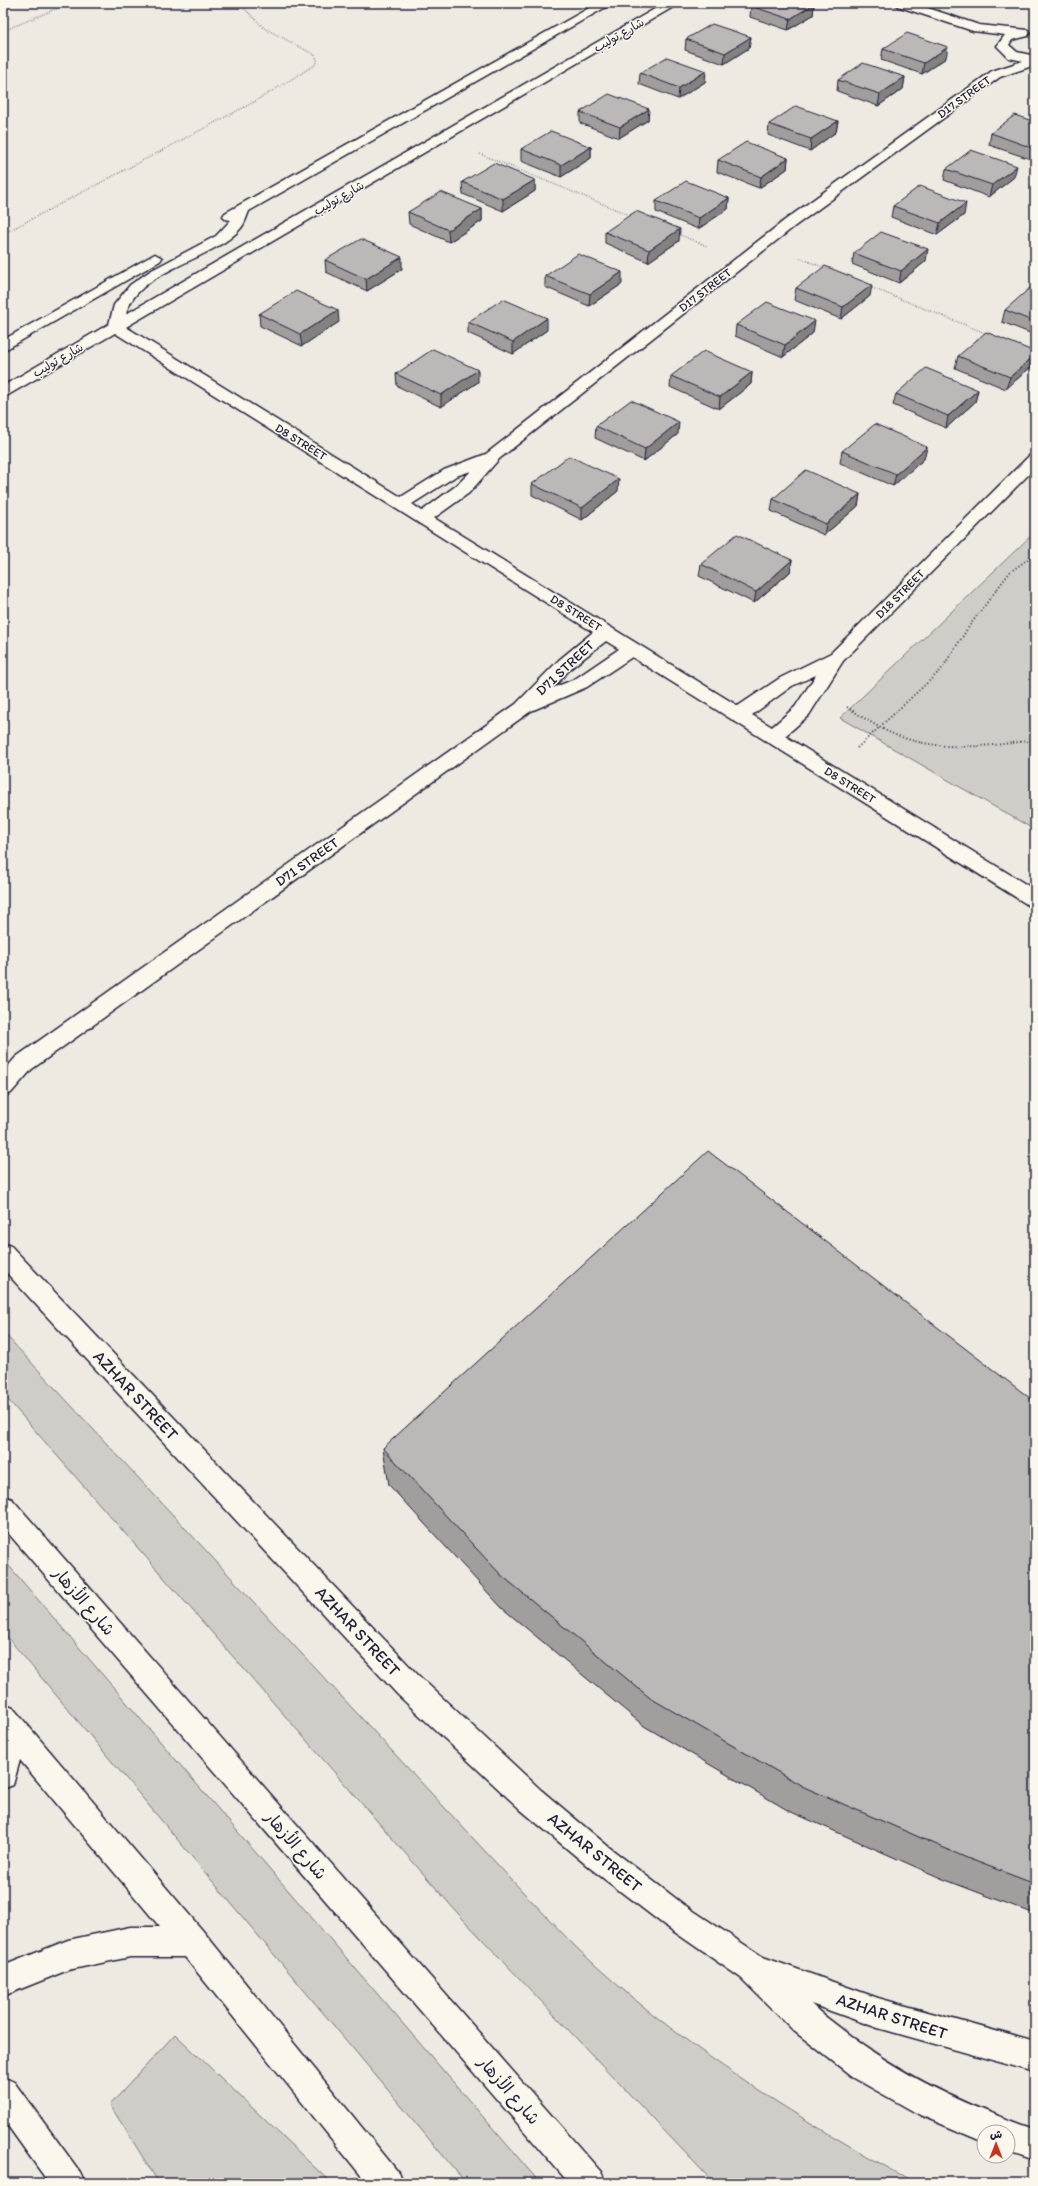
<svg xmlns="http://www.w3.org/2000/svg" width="1038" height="2186" font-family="Itim,'Playpen Sans Arabic',sans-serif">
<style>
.green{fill:#d0cdc9;stroke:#797882}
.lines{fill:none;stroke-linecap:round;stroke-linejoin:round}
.minor-casing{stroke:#22223b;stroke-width:3}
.path-far1{stroke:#22223b;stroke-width:1.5;stroke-dasharray:0.5 2;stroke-linecap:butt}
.path{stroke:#22223b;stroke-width:2;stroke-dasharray:1 2.5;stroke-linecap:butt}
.minor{fill:#fbf7ec;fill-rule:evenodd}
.wall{fill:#a29e9e;stroke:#22223b}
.shaded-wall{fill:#848181;stroke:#22223b}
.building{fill:#bcb8b8;stroke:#22223b}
.labels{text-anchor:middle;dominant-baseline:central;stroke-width:3;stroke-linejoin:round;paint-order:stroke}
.far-street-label{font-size:12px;fill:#22223b;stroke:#fbf7ec}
.street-label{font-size:14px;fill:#22223b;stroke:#fbf7ec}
.near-street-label{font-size:17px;fill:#22223b;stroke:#fbf7ec}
</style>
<rect width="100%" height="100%" fill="#eeeae2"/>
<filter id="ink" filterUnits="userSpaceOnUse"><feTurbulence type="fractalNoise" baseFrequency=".025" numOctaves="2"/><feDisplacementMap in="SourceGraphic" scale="8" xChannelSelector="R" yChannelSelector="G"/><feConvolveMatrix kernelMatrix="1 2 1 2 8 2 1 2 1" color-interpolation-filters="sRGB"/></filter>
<g filter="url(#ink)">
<g class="green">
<path d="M1035,532v298l-195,-112z"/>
<path d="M3,1332l519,559c25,25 48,52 74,75 96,87 207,156 320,217h-202l-252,-265 -459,-524z"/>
<path d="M3,1559l537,624h-74l-463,-551z"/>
<path d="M175,2034l156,149h-172l-49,-78z"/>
</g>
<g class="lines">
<g class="minor-casing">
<g id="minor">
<path d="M598,3h15l-364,208c-2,5 -4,12 -8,17 -28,33 -104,41 -115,86l539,-311h15l-554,324 275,170 43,-27 42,-16 299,-234 207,-149 31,-10 -14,-3 -12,-12 8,-11 -32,-4 -76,-25 -2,-3h18l66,22 49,5 2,3 -2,3 -16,4 -3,5 8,7 18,4v9l-35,12 -205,149 -296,233 -30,34 -35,25 304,188 42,-28 51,-25 198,-197 6,-2v14l-192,193 -34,54 -24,21 250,154v18l-7,-3 -396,-248 -45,30 -56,24 -499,358 -21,24 -8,3v-24l13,-15 500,-353 43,-44 34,-28 -478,-299 -107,62 -5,2v-11l106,-62 5,-19 16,-20 20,-14 66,-35 15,-16 -6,-1 -2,-3 2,-3zM471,471l-14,14 -35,26 -10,-7 44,-28zM606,641l13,8 -44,30 -22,9 18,-20zM816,675l-21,32 -23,20 -20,-12 40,-29z"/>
<path d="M155,254l7,4 -2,3 -157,90v-11z"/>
<path d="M3,1243l8,3 407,429 123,115 69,58 73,56 80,53 115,41 157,44v30l-157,-44 -67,-24c10,10 22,18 33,27 58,45 122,75 191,98v32l-27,-9v-20h-24v10l-64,-27 -66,-37 -60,-47 -53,-53 -78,-54 -73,-56 -69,-58 -123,-115 -395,-426z"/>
<path d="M3,1496l9,3 589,673 5,11h-37l-566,-656z"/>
<path d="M3,1704l10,4 190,223 195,241 5,11h-36l-182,-226h-55l-62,13 -65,26v-30l65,-26 62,-13h30l-140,-167 -7,25 -10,4z"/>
<path d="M3,2077l11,5 66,90 5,11h-36l-46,-64z"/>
</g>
</g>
<g class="path-far1">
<path d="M3,31l67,-28"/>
<path d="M480,154l152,62"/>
<path d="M3,234l251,-132 61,-37 2,-5 -2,-5 -51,-27 -25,-25"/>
<path d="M678,234l29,12"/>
<path d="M800,258l25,10"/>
<path d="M870,287l118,47"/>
</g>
<g class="path">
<path d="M847,707c17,11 34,23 54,30 43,15 90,9 134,3"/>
<path d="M857,748l84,-78 29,-45 40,-53 25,-18"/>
</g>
<use href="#minor" class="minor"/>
</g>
<g class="wall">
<path d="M814,4l-1,11 -25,15 -38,-13 1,-11z"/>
<path d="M751,37l-2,11 -25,16 -39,-14 1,-11z"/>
<path d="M883,49l63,9 -24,16 -41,-14z"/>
<path d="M706,71l-1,11 -27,17 -39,-15 1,-11z"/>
<path d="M905,77l-2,12 -25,17 -41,-15 1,-11z"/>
<path d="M649,109l-1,11 -29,18 -39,-15v-11z"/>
<path d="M838,121l-2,11 -26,19 -42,-16 1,-11z"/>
<path d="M1035,122v37l-2,1 -44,-15 2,-12z"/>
<path d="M591,147v11l-30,19 -40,-16v-12z"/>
<path d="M788,158l-1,11 -28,19 -42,-16 1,-12z"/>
<path d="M946,169l68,8 -25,20 -45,-17z"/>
<path d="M535,180v11l-32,20 -40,-17 -1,-12z"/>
<path d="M729,198l-1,11 -30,20 -42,-17v-11z"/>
<path d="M893,206l71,9 -27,20 -46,-18z"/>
<path d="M482,209v12l-33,21 -40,-18 -1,-12z"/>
<path d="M605,232l74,9 -31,21 -43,-19z"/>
<path d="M854,253l72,8 -27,22 -47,-19z"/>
<path d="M325,260l77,9 -35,22 -41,-19z"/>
<path d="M545,276l77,8 -33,22 -44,-19z"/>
<path d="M796,288l74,8 -29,23 -47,-19z"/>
<path d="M1035,289v46l-33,-13 3,-12z"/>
<path d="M259,314l80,8 -37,24 -42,-20z"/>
<path d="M468,322l79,8 -34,24 -45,-21z"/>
<path d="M736,325l77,8 -30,24 -48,-21z"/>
<path d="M958,356l76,8 -28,25 -51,-21z"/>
<path d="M752,372l-1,12 -32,25 -49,-22 1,-11z"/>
<path d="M396,374l82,8 -37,25 -44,-21z"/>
<path d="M978,390l-3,12 -29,26 -53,-23 3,-11z"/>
<path d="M596,426l82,8 -34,27 -49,-23z"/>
<path d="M927,447l-3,12 -31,27 -53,-23 2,-12z"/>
<path d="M532,484l86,7 -36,29 -50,-25z"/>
<path d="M860,494l-2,12 -34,29 -53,-24 2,-12z"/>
<path d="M792,560l-2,12 -36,31 -55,-27 2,-12z"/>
<path d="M1035,1402v512l-92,-35 -154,-68 -145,-85 -142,-118 -113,-123 -6,-37z"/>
</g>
<g class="shaded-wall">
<path d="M814,4l-1,11 -25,15 2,-11z"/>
<path d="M751,37l-2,11 -25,16 1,-11z"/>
<path d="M948,47l-2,11 -24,16 2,-11z"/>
<path d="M706,71l-1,11 -27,17 1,-11z"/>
<path d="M905,77l-2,12 -25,17 2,-12z"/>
<path d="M649,109l-1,11 -29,18 1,-11z"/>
<path d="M838,121l-2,11 -26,19 1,-12z"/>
<path d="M591,147v11l-30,19v-12z"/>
<path d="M1035,152v7l-2,1z"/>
<path d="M788,158l-1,11 -28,19 2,-11z"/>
<path d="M1017,166l-3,11 -25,20 3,-12z"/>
<path d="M535,180v11l-32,20v-12z"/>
<path d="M729,198l-1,11 -30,20 1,-11z"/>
<path d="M966,203l-2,12 -27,20 3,-12z"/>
<path d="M482,209v12l-33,21 -1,-12z"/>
<path d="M680,229l-1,12 -31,21 1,-12z"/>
<path d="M928,249l-2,12 -27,22 2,-12z"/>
<path d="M402,257v12l-35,22 -1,-12z"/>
<path d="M622,272v12l-33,22 1,-12z"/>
<path d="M872,285l-2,11 -29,23 2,-12z"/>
<path d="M338,310l1,12 -37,24 -2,-12z"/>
<path d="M547,318v12l-34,24v-12z"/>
<path d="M815,321l-2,12 -30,24 2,-12z"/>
<path d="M1035,355v6l-1,3 -28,25 4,-12z"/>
<path d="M478,370v12l-37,25v-12z"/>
<path d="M752,372l-1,12 -32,25 1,-12z"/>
<path d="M978,390l-3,12 -29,26 2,-12z"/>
<path d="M679,422l-1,12 -34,27 1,-12z"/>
<path d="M927,447l-3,12 -31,27 3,-12z"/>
<path d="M619,479l-1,12 -36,29v-12z"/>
<path d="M860,494l-2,12 -34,29 2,-11z"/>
<path d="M792,560l-2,12 -36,31 2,-11z"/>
</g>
<g class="building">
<path d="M756,3h56l2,1 -24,15 -39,-13z"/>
<path d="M712,24l39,13 -26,16 -39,-14z"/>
<path d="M907,33l41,14 -24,16 -41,-14z"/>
<path d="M667,57l39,14 -27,17 -39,-15z"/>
<path d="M863,63l42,14 -25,17 -42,-14z"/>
<path d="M609,94l40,15 -29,18 -40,-15z"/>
<path d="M796,106l42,15 -27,18 -42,-15z"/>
<path d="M1015,115l20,7v27l-44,-16z"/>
<path d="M551,131l40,16 -30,18 -40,-16z"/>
<path d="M746,142l42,16 -27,19 -43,-17z"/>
<path d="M971,150l46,16 -25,19 -46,-16z"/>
<path d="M494,163l41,17 -32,19 -41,-17z"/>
<path d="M686,181l43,17 -30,20 -43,-17z"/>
<path d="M920,186l46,17 -26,20 -47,-17z"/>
<path d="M441,192l41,17 -34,21 -40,-18z"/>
<path d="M636,211l44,18 -31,21 -44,-18z"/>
<path d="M881,232l47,17 -27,22 -47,-18z"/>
<path d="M361,239l41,18 -36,22 -41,-19z"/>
<path d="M578,254l44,18 -32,22 -45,-18z"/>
<path d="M825,266l47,19 -29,22 -47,-19z"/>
<path d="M1031,287l4,2v33l-30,-12z"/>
<path d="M296,291l42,19 -38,24 -41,-20z"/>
<path d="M503,299l44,19 -34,24 -45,-20z"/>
<path d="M767,302l48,19 -30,24 -49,-20z"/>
<path d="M986,332l49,20v3l-25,22 -52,-21z"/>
<path d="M433,349l45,21 -37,25 -45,-21z"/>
<path d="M704,351l48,21 -32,25 -49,-21z"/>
<path d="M926,368l52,22 -30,26 -52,-22z"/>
<path d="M631,400l48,22 -34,27 -49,-23z"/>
<path d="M875,424l52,23 -31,27 -54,-23z"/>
<path d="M569,456l50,23 -37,29 -50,-24z"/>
<path d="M806,470l54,24 -34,30 -53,-25z"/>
<path d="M737,534l55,26 -36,32 -55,-28z"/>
<path d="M708,1151l327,251v482l-68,-26 -163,-71 -154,-89 -149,-123 -118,-127z"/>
</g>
</g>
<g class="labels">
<g class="far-street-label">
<text transform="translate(619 35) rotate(-30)">شارع توليب</text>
<text transform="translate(964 97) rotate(-36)">D17 STREET</text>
<text transform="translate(339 198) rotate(-30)">شارع توليب</text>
<text transform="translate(705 290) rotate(-38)">D17 STREET</text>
<text transform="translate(58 360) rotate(-30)">شارع توليب</text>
<text transform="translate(301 442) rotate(32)">D8 STREET</text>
<text transform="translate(900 594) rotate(-45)">D18 STREET</text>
<text transform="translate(576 613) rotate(32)">D8 STREET</text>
<text transform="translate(850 785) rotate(32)">D8 STREET</text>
</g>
<g class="street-label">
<text transform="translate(565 668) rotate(-43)">D71 STREET</text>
<text transform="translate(307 862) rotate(-35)">D71 STREET</text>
</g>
<g class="near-street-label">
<text transform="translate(136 1395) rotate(47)">AZHAR STREET</text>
<text transform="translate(84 1601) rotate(49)">شارع الأزهار</text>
<text transform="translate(358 1631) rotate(47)">AZHAR STREET</text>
<text transform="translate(296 1845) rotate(49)">شارع الأزهار</text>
<text transform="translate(595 1852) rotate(39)">AZHAR STREET</text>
<text transform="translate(892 2016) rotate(18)">AZHAR STREET</text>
<text transform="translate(509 2090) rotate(49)">شارع الأزهار</text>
</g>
</g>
<rect width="1038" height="2186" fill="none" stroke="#fbf7ec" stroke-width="16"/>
<rect x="8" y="8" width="1022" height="2170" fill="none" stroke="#22223b" stroke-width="1.5" filter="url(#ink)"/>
<g transform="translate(996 2144)"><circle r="19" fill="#fbf7ec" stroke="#a4a2a5"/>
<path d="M0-3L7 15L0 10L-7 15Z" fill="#c8321e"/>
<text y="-6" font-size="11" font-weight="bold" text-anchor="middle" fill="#22223b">ش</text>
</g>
</svg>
